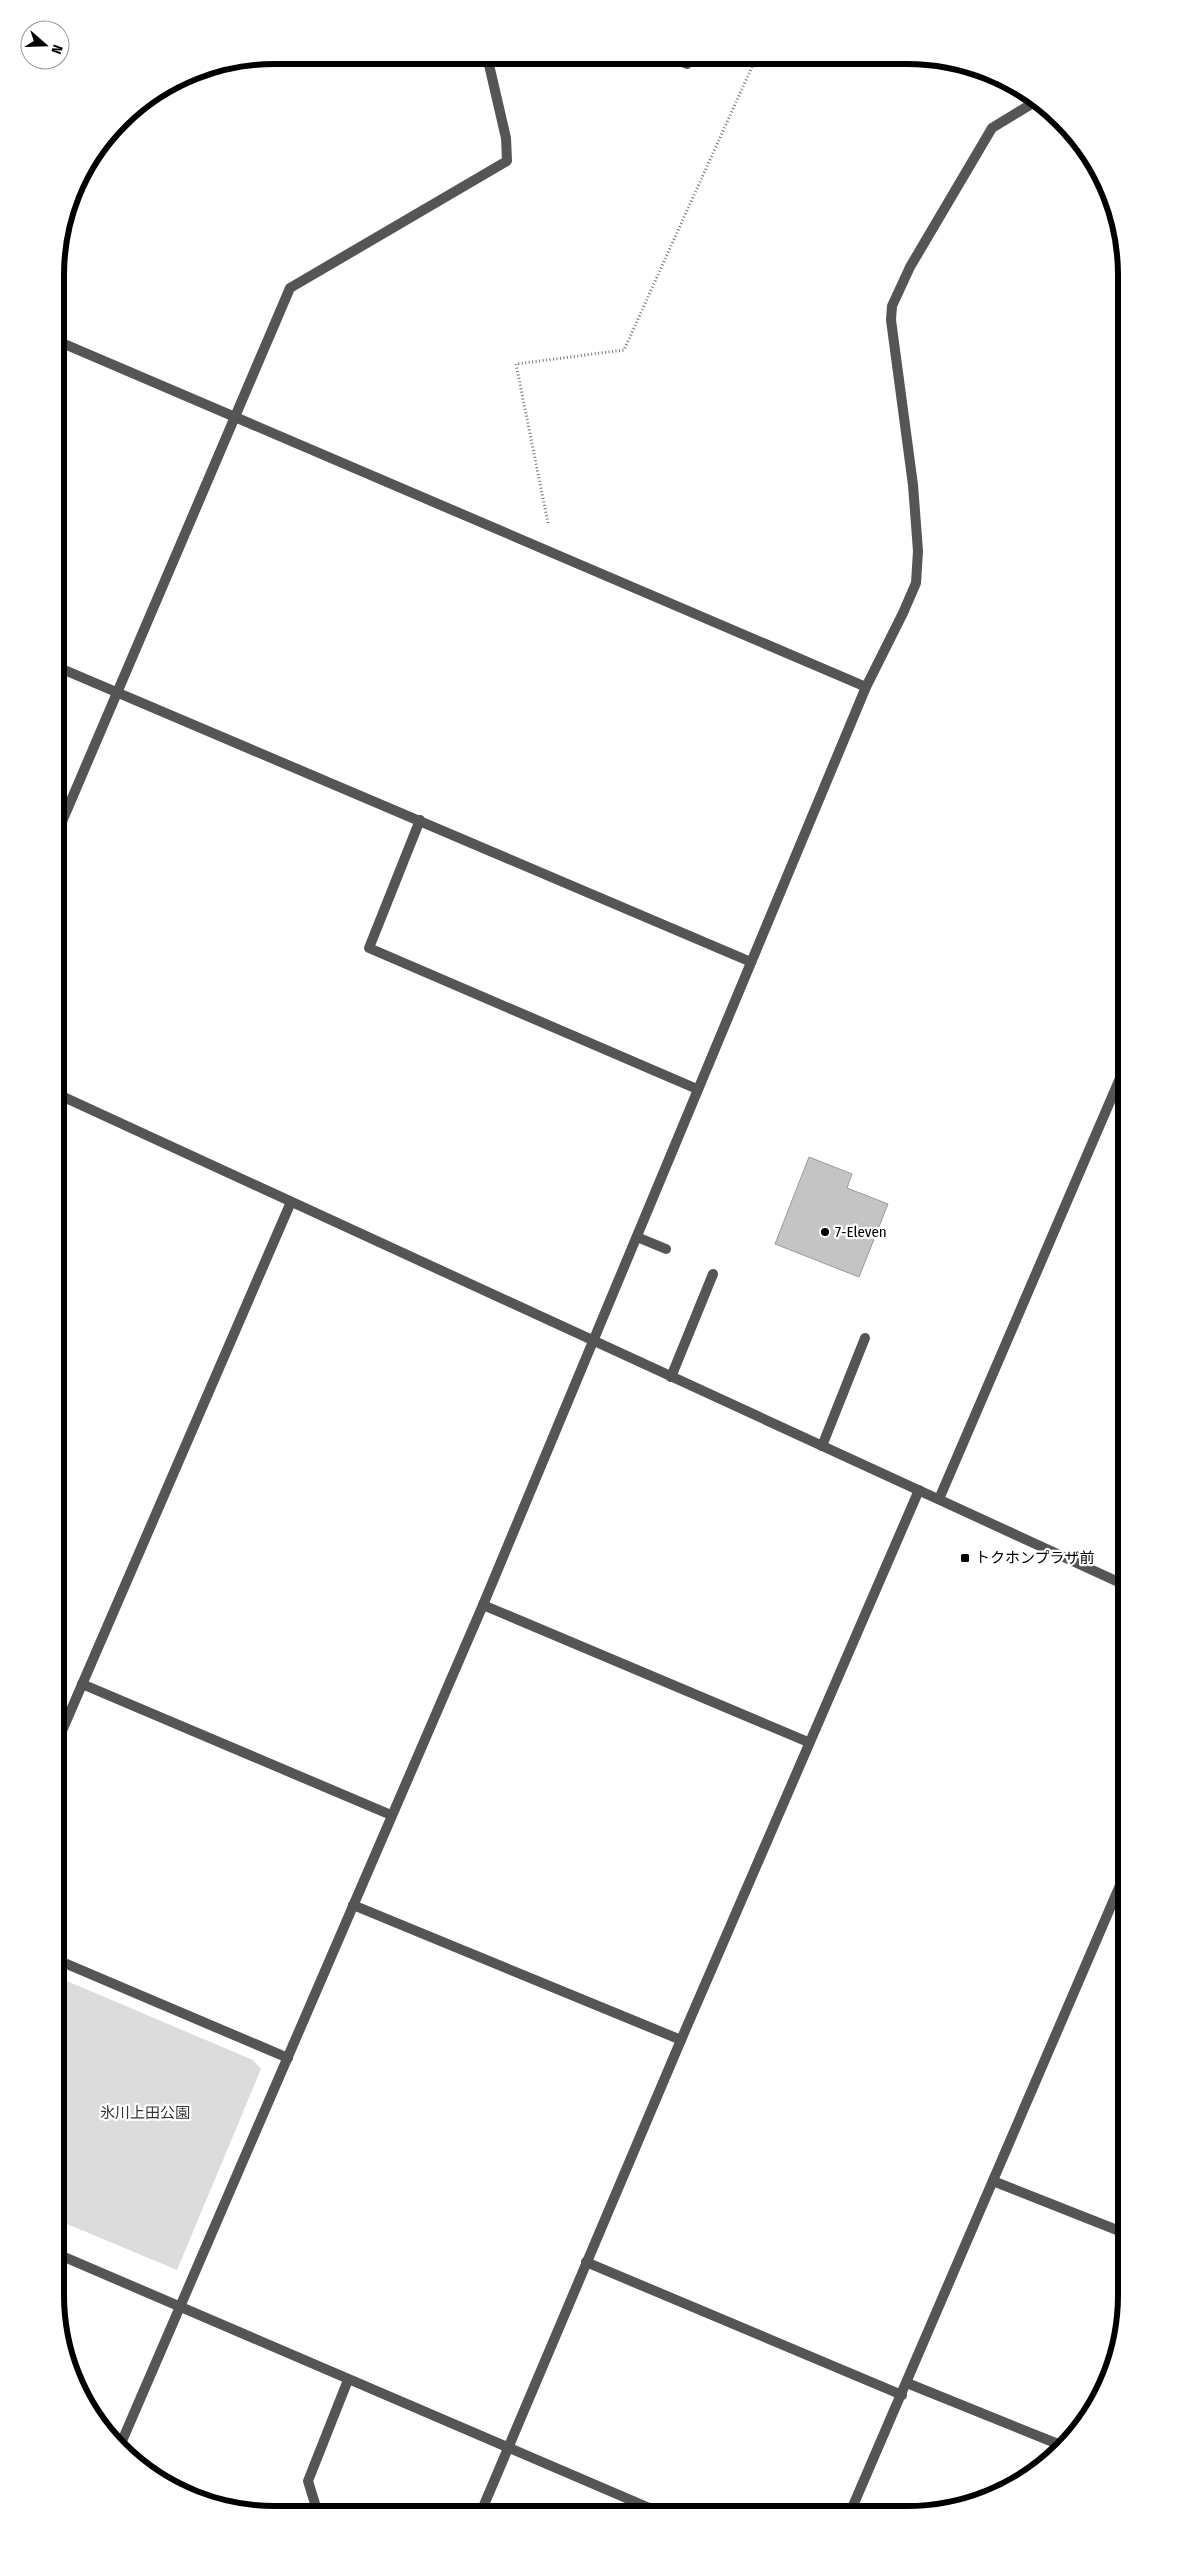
<svg xmlns="http://www.w3.org/2000/svg" width="1182" height="2570" font-family="'Fira Sans Condensed','Noto Sans JP',sans-serif">
<style>
.green{fill:#dcdcdc}
.building{fill:#c4c4c4;stroke:#999}
.lines{fill:none;stroke-linecap:round;stroke-linejoin:round}
.path{stroke:#777;stroke-width:3;stroke-dasharray:1 2.5;stroke-linecap:butt}
.service{stroke:#555;stroke-width:10}
.minor{stroke:#555;stroke-width:10}
.tertiary{stroke:#555;stroke-width:10}
.poi-dot{fill:#000;stroke:#fff;stroke-width:2}
.labels{text-anchor:middle;dominant-baseline:central;stroke-width:4.5;stroke-linejoin:round;paint-order:stroke}
.poi-label{font-size:15px;fill:#000;stroke:#fff;text-anchor:start}
.park-label{font-size:15px;fill:#333;stroke:#fff}
.rim{fill:none;stroke:#000;stroke-width:6}
</style>
<rect width="100%" height="100%" fill="#fff"/>
<path class="green" d="M55,1976l198,84 8,9 -84,201 -122,-51z"/>
<path class="building" d="M809,1157l43,17 -5,14 41,16 -29,73 -84,-33z"/>
<g class="lines">
<path class="path" d="M548,523l-32,-159 108,-14 132,-292"/>
<g class="service">
<path d="M671,57l16,7"/>
<path d="M55,340l811,347"/>
<path d="M420,820l-51,128 328,141"/>
<path d="M637,1237l29,12"/>
<path d="M671,1377l42,-103"/>
<path d="M822,1446l43,-108"/>
<path d="M993,2181l134,53"/>
<path d="M586,2262l316,133"/>
<path d="M907,2383l156,63"/>
</g>
<g class="minor">
<path d="M55,666l696,296"/>
<path d="M55,838l235,-550 217,-127 -1,-23 -19,-82"/>
<path d="M939,1499l188,-437"/>
<path d="M483,1605l325,137"/>
<path d="M82,1684l309,131"/>
<path d="M55,1747l236,-545"/>
<path d="M353,1905l328,135"/>
<path d="M55,1959l233,99"/>
<path d="M119,2448l364,-843 383,-918 37,-74 13,-30 2,-32 -5,-66 -22,-165 1,-14 18,-39 82,-139 46,-28"/>
<path d="M327,2511l-11,-4 -8,-26 40,-101"/>
<path d="M481,2512l200,-472 238,-550"/>
<path d="M849,2515l278,-646"/>
</g>
<g class="tertiary">
<path d="M55,1093l1072,493"/>
<path d="M55,2253l606,260"/>
</g>
</g>
<g class="poi-dot">
<circle cx="825" cy="1232" r="5"/>
<rect x="960" y="1553" width="10" height="10" rx="2.5"/>
</g>
<g class="labels">
<g class="poi-label">
<text x="835" y="1232">7-Eleven</text>
<text x="975" y="1558">トクホンプラザ前</text>
</g>
<g class="park-label">
<text x="145" y="2113">氷川上田公園</text>
</g>
</g>
<path d="M0 0H1182V2570H0ZM275 64H907A211 211 0 0 1 1118 275V2295A211 211 0 0 1 907 2506H275A211 211 0 0 1 64 2295V275A211 211 0 0 1 275 64Z" fill="#fff" fill-rule="evenodd"/>
<path class="rim" d="M275 64H907A211 211 0 0 1 1118 275V2295A211 211 0 0 1 907 2506H275A211 211 0 0 1 64 2295V275A211 211 0 0 1 275 64Z"/>
<g transform="translate(45 45) rotate(110)"><circle r="24" fill="#ffffff" stroke="#999999"/>
<path d="M0-4L9 19L0 12L-9 19Z" fill="#000000"/>
<text y="-8" font-size="14" font-weight="bold" text-anchor="middle" fill="#000000">N</text>
</g>
</svg>
